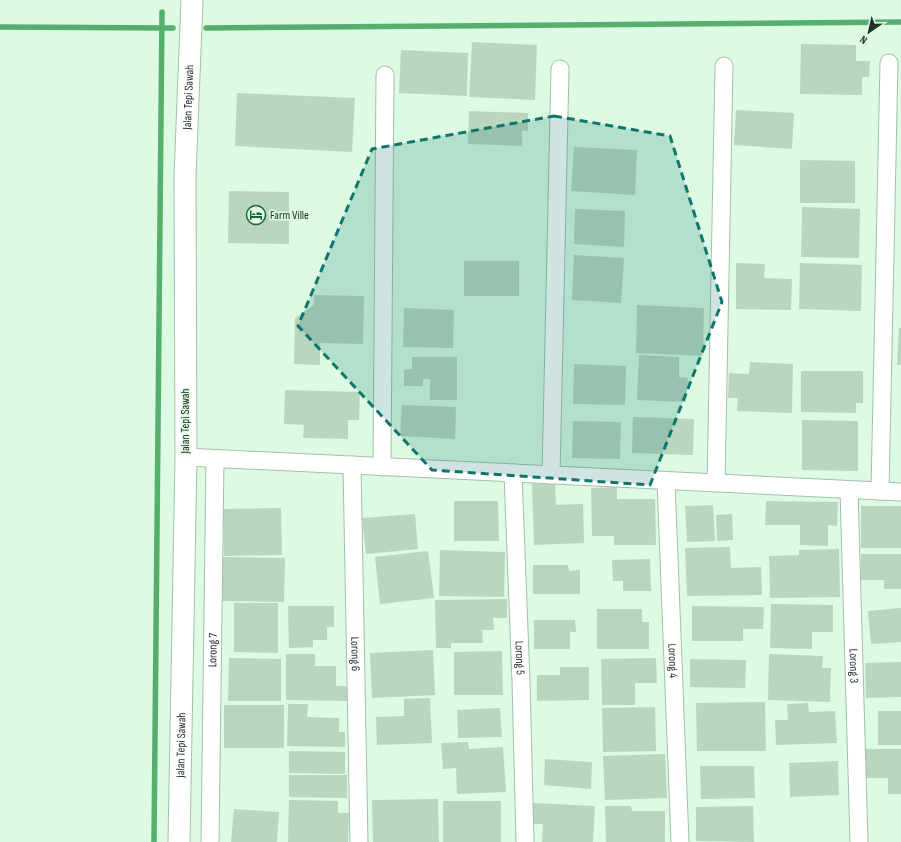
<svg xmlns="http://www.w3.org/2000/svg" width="901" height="842" font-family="'Sofia Sans Condensed',sans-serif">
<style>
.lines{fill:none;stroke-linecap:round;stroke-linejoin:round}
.stream{stroke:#57af6f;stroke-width:5.5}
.building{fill:#bad6bf}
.minor-casing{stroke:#a4bfa9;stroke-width:19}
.tertiary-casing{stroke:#a4bfa9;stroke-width:23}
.minor{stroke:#fff;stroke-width:17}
.tertiary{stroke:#fff;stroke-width:21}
.marked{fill:#0f766e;fill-opacity:0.2;stroke:#0f766e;stroke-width:3;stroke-dasharray:8 5;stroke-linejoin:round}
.labels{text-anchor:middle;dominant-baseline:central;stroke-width:3;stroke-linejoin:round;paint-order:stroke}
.street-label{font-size:12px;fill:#253027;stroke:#ddfae2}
.poi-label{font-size:12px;fill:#253027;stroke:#ddfae2;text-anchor:start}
</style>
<rect width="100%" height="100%" fill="#ddfae2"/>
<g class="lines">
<g class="stream">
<path d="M0,27l173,1"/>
<path d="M206,28l695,-6"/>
<path d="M154,842l8,-830"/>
</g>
</g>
<g class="building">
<path d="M472,42l65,3 -2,55 -66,-3z"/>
<path d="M801,44l55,1v16h14l-1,16h-7v18l-62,-1z"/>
<path d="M401,50l67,3 -1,43 -68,-3z"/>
<path d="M237,93l118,5 -3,54 -117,-6z"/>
<path d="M736,110l58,3 -2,36 -58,-4z"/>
<path d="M469,111l59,2v18l-6,-1v16l-54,-2z"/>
<path d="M574,147l63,3 -2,45 -64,-4z"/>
<path d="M800,160l55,1v42h-55z"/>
<path d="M229,191l60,1v52l-61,-1z"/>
<path d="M802,207l58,2 -1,49 -58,-1z"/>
<path d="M575,209l50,2 -1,36 -50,-3z"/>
<path d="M574,255l50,3 -3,45 -49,-3z"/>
<rect x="464" y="261" width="55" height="35"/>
<path d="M736,263l29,1 -1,14 28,1 -1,31 -55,-1z"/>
<path d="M800,263l62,2 -1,46 -62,-2z"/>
<path d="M314,295l50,1 -1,48 -43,-1v22l-26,-1 1,-46 19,-13z"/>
<path d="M637,305l67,3 -1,48 -67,-3z"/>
<path d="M404,308l50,2 -1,38 -50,-1z"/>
<path d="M899,328h2v37h-4z"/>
<path d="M639,355l40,2v20l9,1 -2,24 -49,-2z"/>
<path d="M412,357h45v43h-27v-21h-7v7h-19v-16l8,-1z"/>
<path d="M750,362l43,2 -1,49 -55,-2 1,-13h-10l1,-25 20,1z"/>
<path d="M574,364l52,2 -1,39 -52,-1z"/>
<path d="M801,371h62v32h-7v10l-55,-1z"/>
<path d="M285,390l75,2 -1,28h-11v19l-45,-1 1,-13 -20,-1z"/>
<path d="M402,405l54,2 -1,32 -55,-3z"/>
<path d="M633,417l61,2 -1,36 -61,-2z"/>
<path d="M802,420l56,1v50l-56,-1z"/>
<path d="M573,421l48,1 -1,37 -48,-1z"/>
<path d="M532,484h23l1,21 27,-1 1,39 -50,2z"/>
<path d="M617,487v12h38l1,46h-42v-9h-22l-1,-48z"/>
<path d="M454,501h44l1,40h-45z"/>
<path d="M766,501l72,1 -1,24 -9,-1v21l-28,-1v-20h-35z"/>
<path d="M713,505l2,36 -28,1 -2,-36z"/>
<rect x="861" y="506" width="40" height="42"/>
<path d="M281,508l1,47 -58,1 -1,-47z"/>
<path d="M415,514l3,35 -52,5 -4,-36z"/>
<path d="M732,514l1,26 -16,1 -1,-26z"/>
<path d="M730,547l1,21 30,-1 1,28 -75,1 -2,-48z"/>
<path d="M839,549l1,48 -70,1 -1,-42 30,-1v-5z"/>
<path d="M440,550l65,2 -1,45 -65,-1z"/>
<path d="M428,551l6,47 -54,6 -5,-47z"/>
<path d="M861,554h40v35h-17v-9h-23z"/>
<path d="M221,557l64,1 -1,44 -63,-1z"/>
<path d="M650,559l1,32h-28v-10h-10l-1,-21z"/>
<path d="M533,565h35l1,6 11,-1v24h-47z"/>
<path d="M507,599v19h-14l1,12h-12l1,13h-32v5h-15l-1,-48z"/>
<path d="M234,603h44v50l-44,-1z"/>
<path d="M771,604l62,1v27h-21v17l-42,-1z"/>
<path d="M288,606h46v21h-7v13h-14v7l-24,1z"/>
<path d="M692,606l72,1 -1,22h-20v12h-51z"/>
<path d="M901,608v34l-30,2 -3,-33z"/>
<path d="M597,609h45v13h7v27h-52z"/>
<path d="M534,620h41l1,12h-6v17h-36z"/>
<path d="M433,650l2,45 -63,3 -2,-45z"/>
<path d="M502,651l1,44h-49v-43z"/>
<path d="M286,654h29v12h21v20h11v15l-61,-1z"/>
<path d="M769,654l54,2 -1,12h9l-1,34 -62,-2z"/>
<path d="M229,658l52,1v42h-53z"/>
<path d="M656,658l1,25h-22v22h-33l-1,-46z"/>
<path d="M690,659l56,1 -1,28 -55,-1z"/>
<path d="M901,662v35l-35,1 -1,-35z"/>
<path d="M560,667h29v33l-52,1v-26h23z"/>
<path d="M430,698l2,45 -55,2 -1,-28 28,-1v-17z"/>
<path d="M765,702l1,49h-69l-1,-48z"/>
<path d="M808,703l1,9 26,-1 2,32 -61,2 -1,-25h13l-1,-16z"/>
<path d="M288,704h20l-1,13 32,1v14h6v15l-58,-1z"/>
<rect x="224" y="705" width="60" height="43"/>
<path d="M655,707l1,44 -53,1 -1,-44z"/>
<path d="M500,708l2,29 -44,1 -1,-28z"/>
<rect x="878" y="711" width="23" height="34"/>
<path d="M468,742l1,7 34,-2 3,45 -49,2 -1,-26 -13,1 -2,-26z"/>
<path d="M865,749h36v45h-13v-16h-23z"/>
<path d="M289,751l56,1v22l-56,-1z"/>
<path d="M665,754l2,44 -62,2 -2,-44z"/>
<path d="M545,759l47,3 -1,27 -47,-4z"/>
<path d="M838,761l1,34 -49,2 -1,-34z"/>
<path d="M700,766h54l1,32 -54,1z"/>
<path d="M289,775h58v23l-58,-1z"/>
<path d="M438,799l1,43h-66l-1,-42z"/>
<path d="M289,800l49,1v12h11l-1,29h-60z"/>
<rect x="443" y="801" width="58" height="41"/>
<path d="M533,803l62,3 -2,36h-51l1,-18h-11z"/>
<path d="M605,806h26l1,5h33v31h-59z"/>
<path d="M753,806l1,36 -58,-1v-34z"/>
<path d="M234,809l45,3 -2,30h-46z"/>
</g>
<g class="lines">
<g class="minor-casing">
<g id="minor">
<path d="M186,457l715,35"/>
<path id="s1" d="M352,465l7,377"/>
<path d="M382,467l3,-392"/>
<path id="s2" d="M513,473l8,209 4,160"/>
<path d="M551,475l9,-406"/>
<path id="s3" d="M666,481l14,361"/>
<path d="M716,483l8,-417"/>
<path id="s4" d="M849,490l10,352"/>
<path d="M880,491l9,-428"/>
<path id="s5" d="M210,842l5,-383"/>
</g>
</g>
<g class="tertiary-casing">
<g id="tertiary">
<path id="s6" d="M179,842l7,-385 -1,-281 7,-176"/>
</g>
</g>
<use href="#minor" class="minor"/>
<use href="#tertiary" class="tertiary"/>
</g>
<path class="marked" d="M554,116l116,20 52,166 -72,183 -218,-15 -134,-144 74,-177z"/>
<defs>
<g id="hotel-ring" transform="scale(1)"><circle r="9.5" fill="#ddfae2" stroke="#1a6635" stroke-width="1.5"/><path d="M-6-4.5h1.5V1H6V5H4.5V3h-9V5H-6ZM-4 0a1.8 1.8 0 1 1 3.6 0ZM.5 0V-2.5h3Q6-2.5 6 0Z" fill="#1a6635"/></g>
</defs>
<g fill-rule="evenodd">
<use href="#hotel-ring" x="256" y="215"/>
</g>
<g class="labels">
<g class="street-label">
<text stroke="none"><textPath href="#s6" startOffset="745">Jalan Tepi Sawah</textPath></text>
<text transform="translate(185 421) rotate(-90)">Jalan Tepi Sawah</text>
<text stroke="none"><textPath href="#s5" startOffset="192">Lorong 7</textPath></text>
<text stroke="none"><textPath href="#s1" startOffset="189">Lorong 6</textPath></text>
<text stroke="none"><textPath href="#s2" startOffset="185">Lorong 5</textPath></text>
<text stroke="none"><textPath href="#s3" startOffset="180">Lorong 4</textPath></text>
<text stroke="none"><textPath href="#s4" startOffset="176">Lorong 3</textPath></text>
<text stroke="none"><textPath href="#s6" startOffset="97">Jalan Tepi Sawah</textPath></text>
</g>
<g class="poi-label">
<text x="270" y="215">Farm Ville</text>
</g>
</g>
<g transform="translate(869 32) rotate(214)" stroke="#ddfae2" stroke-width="3" paint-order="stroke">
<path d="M0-3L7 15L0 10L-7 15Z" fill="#253027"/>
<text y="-6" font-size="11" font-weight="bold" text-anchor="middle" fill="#253027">N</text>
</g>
</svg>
